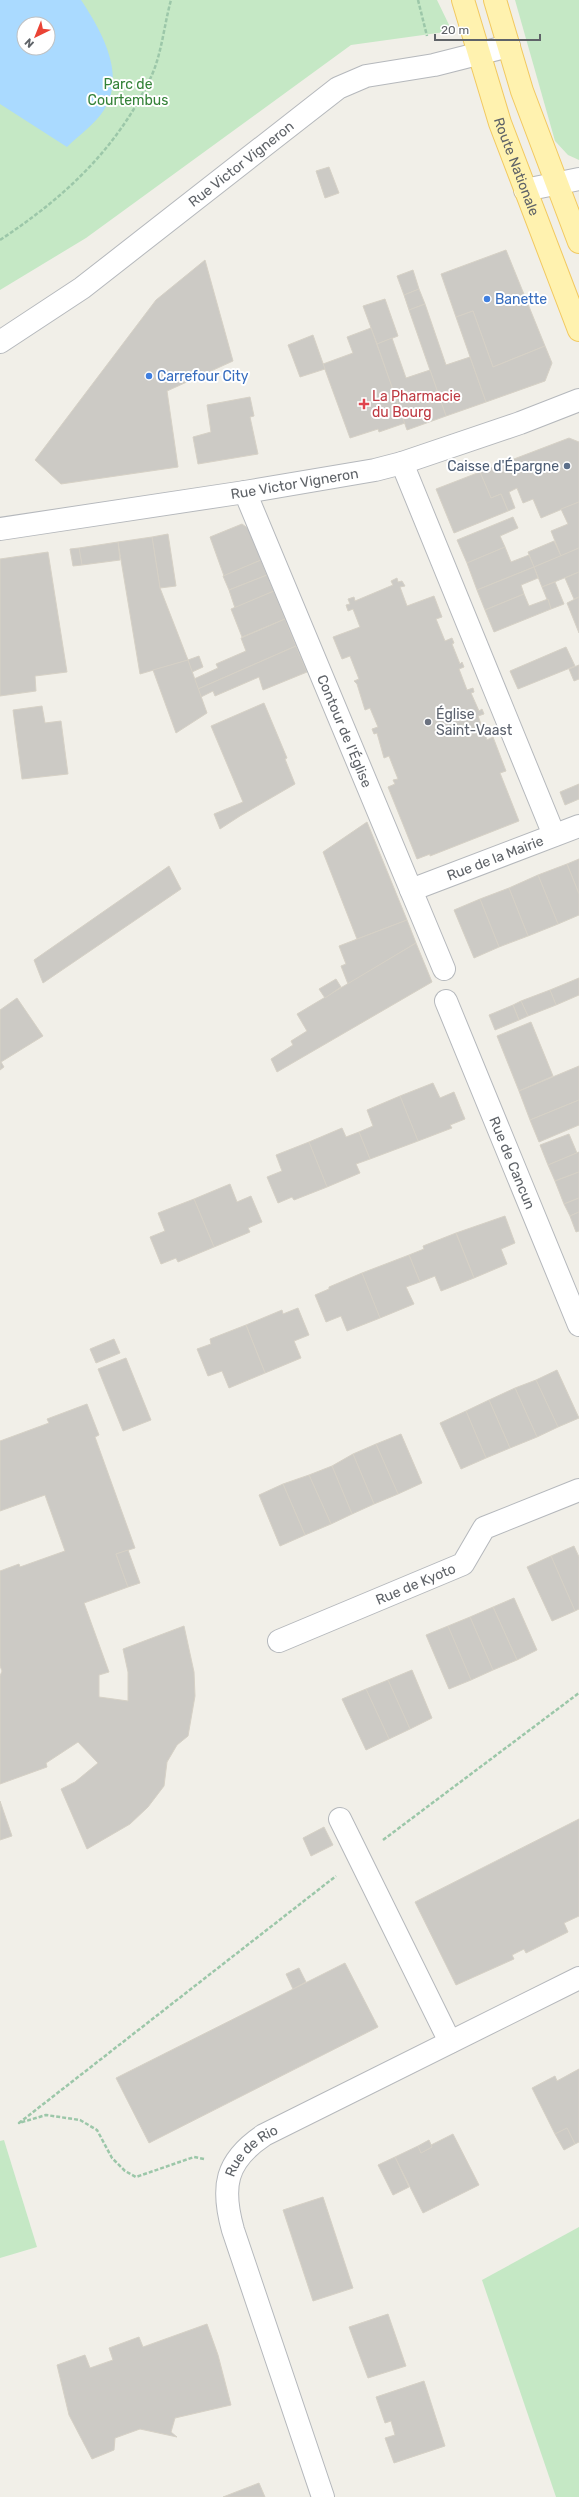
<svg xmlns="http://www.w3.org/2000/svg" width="579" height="2497" font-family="Rubik,sans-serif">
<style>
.green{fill:#c5e8c5;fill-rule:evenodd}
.water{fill:#aadaff;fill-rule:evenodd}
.building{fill:#cccac5;stroke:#d6d1c6}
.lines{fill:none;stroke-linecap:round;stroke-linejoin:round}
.minor-casing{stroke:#b5b8bc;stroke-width:24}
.major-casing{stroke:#f2c960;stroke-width:24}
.path{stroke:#9cc7a9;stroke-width:2.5;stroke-dasharray:4 2;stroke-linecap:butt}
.minor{stroke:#fff;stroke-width:22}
.major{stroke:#fff2af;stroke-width:22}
.shop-dot{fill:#3f7fe0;stroke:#fff;stroke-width:1.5}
.health-dot{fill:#e0444e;stroke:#fff;stroke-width:1.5}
.service-dot{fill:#5c6f8a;stroke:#fff;stroke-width:1.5}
.worship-dot{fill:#6b7280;stroke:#fff;stroke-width:1.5}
.labels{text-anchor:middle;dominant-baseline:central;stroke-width:4;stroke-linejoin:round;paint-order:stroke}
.park-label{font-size:14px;fill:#348238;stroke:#fff}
.street-label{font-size:14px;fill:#5f6368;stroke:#fff}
.shop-label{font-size:14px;fill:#366cbe;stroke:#fff;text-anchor:start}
.health-label{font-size:14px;fill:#be3a42;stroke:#fff;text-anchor:start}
.service-label{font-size:14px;fill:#4e5e75;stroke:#fff;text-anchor:end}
.worship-label{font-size:14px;fill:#5b616d;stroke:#fff;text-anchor:start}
</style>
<rect width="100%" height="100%" fill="#f1efe8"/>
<g class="green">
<path d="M0,0h437l15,31 -101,14 -265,193 -86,52zM24,24h24v24h-24z"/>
<path d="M515,0h64v160l-11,-5 -13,-14z"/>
<path d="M4,2140l33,107 -37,11v-117z"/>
<path d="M579,2227v270h-23l-74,-217z"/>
</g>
<path class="water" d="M0,0h81c20,30 46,75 23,110 -9,14 -26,26 -37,37l-67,-43zM24,24h24v24h-24z"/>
<g class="building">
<path d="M329,167l10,26 -14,5 -9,-27z"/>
<path d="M506,250l39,96 -52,21 -20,-56 -17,6 -15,-43z"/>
<path d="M205,260l28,101 -66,30 11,76 -117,17 -26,-24 121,-160z"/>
<path d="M413,270l6,19 -15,6 -7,-19z"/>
<path d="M419,289l6,15 -16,6 -5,-15z"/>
<path d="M385,299l13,37 -21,8 -14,-38z"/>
<path d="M425,304l21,61 24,-8 16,45 -40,14 -37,-106z"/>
<path d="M473,311l20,56 52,-21 7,17 -7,18 -59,21 -30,-85z"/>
<path d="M371,328l34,95 -26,9 -1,-3 -28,9 -27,-74 30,-11 -6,-16z"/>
<path d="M313,335l12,34 -25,8 -12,-32z"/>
<path d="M392,338l14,40 24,-8 16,46 -39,14 -30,-86z"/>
<path d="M250,397l4,19 -4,1 8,37 -60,10 -5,-27 18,-5 -4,-27z"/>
<path d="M569,438l10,4v60l-38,16 -8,-19 -10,4 -6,-15 -8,4 6,16 -7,3 -7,-17 -10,4 -11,-26z"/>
<path d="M480,472l11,26 10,-4 7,17 -54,22 -18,-44z"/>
<path d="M579,502v46l-18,8 -10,-25 17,-7 -7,-15z"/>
<path d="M513,517l5,11 -18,8 5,11 -38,16 -10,-23z"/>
<path d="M242,524l7,5 12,31 -37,16 -14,-39z"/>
<path d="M168,534l8,52 -16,2 -8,-51z"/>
<path d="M152,537l8,51 28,72 -48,14 -22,-132z"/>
<path d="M554,541l7,15 -27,11 -6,-15z"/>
<path d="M118,542l2,18 -38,5 -3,-17z"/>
<path d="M505,547l6,15 18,-7 5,12 -57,23 -10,-27z"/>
<path d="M79,548l3,17 -9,1 -3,-17z"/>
<path d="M579,548v24l-37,15 -8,-20z"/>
<path d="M48,552l19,120 -32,4 1,15 -36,5v-137z"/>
<path d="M261,560l6,15 -38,15 -6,-14z"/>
<path d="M534,567l4,11 -17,7 3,9 -39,16 -8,-20z"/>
<path d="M579,572v25l-5,2 -9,-21z"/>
<path d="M267,575l7,16 -39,17 -6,-18z"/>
<path d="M397,578l1,4 4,-1 3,5 -5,1 7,19 27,-10 8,21 -6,2 9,22 7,-3 2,5 -2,1 8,20 2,-2 2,5 -5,2 8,21 6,-2 1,4 -3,1 8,18 3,-2 2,5 -6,2 9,24 6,-3 13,34 -6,2 19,48 -89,35v-2l-13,5 -29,-72 7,-3 -2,-4 5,-1 -9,-23 -5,2 -7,-25 -3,1 -2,-5 6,-2 -8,-19 -5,2 -8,-26 -3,-3 5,-2 -9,-23 -8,3 -9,-22 27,-10 -7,-18 -5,2 -2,-6 4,-1 -2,-5 6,-2 1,4 38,-16 -2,-4z"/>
<path d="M555,582l9,22 -13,5 -9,-22z"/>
<path d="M274,591l11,28 -43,18 -11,-28z"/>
<path d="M524,594l5,12 19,-7 3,10 -57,23 -9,-22z"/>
<path d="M579,597v36l-12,-30z"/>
<path d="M285,619l11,27 -98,43 -4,-10 24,-11 -2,-4 30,-13 -5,-13z"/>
<path d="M296,646l11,26 -44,18 -4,-13 -44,19 -2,-5 -12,6 -3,-8z"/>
<path d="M566,647l9,19 -57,23 -8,-18z"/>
<path d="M199,656l4,11 -11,5 -4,-12z"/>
<path d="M188,660l19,53 -31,20 -23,-63z"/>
<path d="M579,665v14l-5,2 -5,-12z"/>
<path d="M264,703l23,55 -2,1 10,25 -55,32 -20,13 -6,-15 29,-12 -32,-76z"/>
<path d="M42,706l3,17 16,-2 7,53 -46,5 -9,-69z"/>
<path d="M579,784v15l-14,6 -5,-13z"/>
<path d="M367,822l40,98 -50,19 -34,-87z"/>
<path d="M579,859v35l-12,-30z"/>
<path d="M567,864l12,30v21l-21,9 -20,-49z"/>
<path d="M169,866l12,23 -138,94 -9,-23z"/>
<path d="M538,875l20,49 -30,12 -19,-48z"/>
<path d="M509,888l19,48 -29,11 -19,-48z"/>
<path d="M480,899l19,48 -25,11 -20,-48z"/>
<path d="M407,920l9,23 -68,41 -7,-18 5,-2 -7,-18z"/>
<path d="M416,943l16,39 -155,90 -6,-13 22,-14 -2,-4 16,-10 -10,-17z"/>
<path d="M579,978v17l-23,10 -6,-15z"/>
<path d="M336,979l5,8 -16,11 -6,-9z"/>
<path d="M550,990l6,15 -28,11 -7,-15z"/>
<path d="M17,998l26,38 -42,26 3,5 -4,3v-60z"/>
<path d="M521,1001l7,15 -9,4 -6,-15z"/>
<path d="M513,1005l6,15 -24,10 -6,-15z"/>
<path d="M531,1022l22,54 -34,15 -22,-55z"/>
<path d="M579,1066v34l-49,20 -11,-29z"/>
<path d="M433,1083l7,15 14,-6 11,27 -15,6 2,3 -34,13 -18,-45z"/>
<path d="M400,1096l18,45 -48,18 -11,-27 14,-6 -6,-16z"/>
<path d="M579,1100v25l-40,17 -9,-22z"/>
<path d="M342,1128l4,9 13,-5 11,27 -14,5 4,9 -33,14 -18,-45z"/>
<path d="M569,1134l8,19 -29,12 -8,-20z"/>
<path d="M309,1142l18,45 -33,13 -2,-3 -14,6 -11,-26 15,-6 -6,-16z"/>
<path d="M579,1152v20l-24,9 -7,-16z"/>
<path d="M579,1172v26l-15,6 -9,-23z"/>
<path d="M230,1184l7,18 14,-6 11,26 -14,6 2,4 -36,15 -20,-48z"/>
<path d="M579,1198v14l-9,4 -6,-12z"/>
<path d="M194,1199l20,48 -36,15 -2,-4 -15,6 -11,-27 15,-6 -7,-18z"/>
<path d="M579,1212v19l-3,1 -6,-16z"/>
<path d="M505,1216l10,27 -14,6 6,15 -33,14 -18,-45z"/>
<path d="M456,1233l18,45 -33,13 -6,-15 -15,6 -11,-27 15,-6 -1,-3z"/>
<path d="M409,1255l11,27 -14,5 8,17 -34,14 -18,-45z"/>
<path d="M362,1273l18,45 -33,13 -6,-15 -15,6 -11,-27 14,-6v-2z"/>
<path d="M298,1308l11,27 -15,6 7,17 -36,15 -19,-48 36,-15 1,4z"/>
<path d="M246,1325l19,48 -36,15 -7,-17 -14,5 -11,-27 14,-5 -1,-5z"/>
<path d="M114,1339l6,14 -24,10 -6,-14z"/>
<path d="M126,1358l25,62 -28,11 -25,-62z"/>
<path d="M557,1370l22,48 -21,9 -22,-47z"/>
<path d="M536,1380l22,47 -21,10 -22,-49z"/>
<path d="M515,1388l22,49 -27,11 -21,-48z"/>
<path d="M489,1400l21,48 -24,10 -20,-47z"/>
<path d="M87,1404l12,31 -4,2 40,111 -19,6 12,33 -44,16 25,69 -10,3v22l29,4v-29l-5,-23 61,-23 10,46 1,24 -7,40 -11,9 -10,17 -3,24 -16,21 -18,17 -43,25 -26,-60 14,-7 23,-19 -20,-21 -32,21 1,4 -47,17v-108l2,-5 -2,-5v-95l19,-7 1,3 45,-16 -20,-56 -45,16v-70l49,-18 -2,-4z"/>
<path d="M466,1411l20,47 -25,11 -21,-46z"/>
<path d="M401,1434l21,49 -24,11 -22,-50z"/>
<path d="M376,1444l22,50 -24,10 -21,-50z"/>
<path d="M353,1454l21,50 -22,10 -20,-48z"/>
<path d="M332,1466l20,48 -21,10 -22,-49z"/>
<path d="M309,1475l22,49 -26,11 -22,-51z"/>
<path d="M283,1484l22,51 -25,11 -21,-51z"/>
<path d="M574,1546l5,11v52l-4,2 -24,-55z"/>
<path d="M128,1550l12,33 -12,4 -12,-33z"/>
<path d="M551,1556l24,55 -23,10 -25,-54z"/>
<path d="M514,1598l23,52 -20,10 -24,-53z"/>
<path d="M493,1607l24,53 -24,10 -23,-53z"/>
<path d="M470,1617l23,53 -22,10 -23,-54z"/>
<path d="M448,1626l23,54 -22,9 -23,-54z"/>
<path d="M412,1670l20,48 -22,11 -22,-49z"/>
<path d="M388,1680l22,49 -21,10 -23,-50z"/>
<path d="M366,1689l23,50 -23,11 -24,-51z"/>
<path d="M0,1801l12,35 -12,4z"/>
<path d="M579,1819v97l-15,7 4,9 -42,21 -2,-4 -12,6 2,4 -58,26 -41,-83z"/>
<path d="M324,1827l9,18 -22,11 -8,-18z"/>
<path d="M345,1963l33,64 -229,116 -33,-65z"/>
<path d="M299,1968l7,14 -13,7 -7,-15z"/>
<path d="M579,2069v73l-4,2 -8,-16 -12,6 -23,-46 23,-12 2,5z"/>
<path d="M567,2128l8,16 -11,6 -9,-16z"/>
<path d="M453,2134l26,51 -56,28 -28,-56 23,-11 3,7 11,-6 -1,-2z"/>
<path d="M429,2140l3,7 -11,6 -3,-7z"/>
<path d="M395,2157l14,30 -16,8 -15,-30z"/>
<path d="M323,2197l30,91 -40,13 -30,-91z"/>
<path d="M388,2314l18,52 -38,12 -19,-51z"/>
<path d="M207,2324l11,31 13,50 -56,13 -4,14 6,5 -37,-8 -25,9 -1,12 -22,9 -23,-44 -12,-50 28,-10 5,13 23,-8 -4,-12 30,-11 4,10z"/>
<path d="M424,2381l21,65 -51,17 -9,-25 10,-3 -4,-14 -6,2 -9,-26z"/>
<path d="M259,2483l6,14h-42z"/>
</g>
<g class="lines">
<g class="minor-casing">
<g id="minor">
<path d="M525,190l54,-11"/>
<path id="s1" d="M0,342l82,-54 256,-200 28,-12 68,-11 75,-19"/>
<path d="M402,463l152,372"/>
<path id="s2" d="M245,492l199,477"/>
<path id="s3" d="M0,529l245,-37 130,-22 27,-7 118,-40 59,-23"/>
<path id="s4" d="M411,890l168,-64"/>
<path id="s5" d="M446,1001l133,324"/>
<path id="s6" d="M279,1641l184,-77 21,-36 95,-38"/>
<path d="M340,1819l110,223"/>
<path id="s7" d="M323,2497l-90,-267c-12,-43 -8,-69 31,-95l315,-157"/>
</g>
</g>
<g class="major-casing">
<g id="major">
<path id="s8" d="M463,0l37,123 79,207"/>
<path d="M495,0l27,91 57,151"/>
</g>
</g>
<g class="path">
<path d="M418,0l9,36"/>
<path d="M0,240c65,-43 117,-91 151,-163 11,-24 13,-52 20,-77"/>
<path d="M383,1840l196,-147"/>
<path d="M204,2159l-10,-2 -58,20 -11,-6 -13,-13 -15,-28 -17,-10 -34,-5 -27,8 317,-247"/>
</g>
<use href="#minor" class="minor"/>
<use href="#major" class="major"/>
</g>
<g class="shop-dot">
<circle cx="487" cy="299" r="4"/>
<circle cx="149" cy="376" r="4"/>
</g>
<path class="health-dot" d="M362 398h4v4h4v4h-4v4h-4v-4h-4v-4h4z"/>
<circle class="service-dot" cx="567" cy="466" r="4"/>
<circle class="worship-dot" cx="428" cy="722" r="4"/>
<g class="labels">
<g class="park-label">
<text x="128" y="84">Parc de<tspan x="128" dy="16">Courtembus</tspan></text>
</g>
<g class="street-label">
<text stroke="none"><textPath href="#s1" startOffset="300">Rue Victor Vigneron</textPath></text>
<text stroke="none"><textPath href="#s8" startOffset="175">Route Nationale</textPath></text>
<text stroke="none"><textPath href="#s3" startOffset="298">Rue Victor Vigneron</textPath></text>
<text stroke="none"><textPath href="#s2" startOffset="259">Contour de l'Église</textPath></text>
<text stroke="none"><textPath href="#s4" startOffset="90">Rue de la Mairie</textPath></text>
<text stroke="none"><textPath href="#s5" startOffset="175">Rue de Cancun</textPath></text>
<text stroke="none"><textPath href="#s6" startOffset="148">Rue de Kyoto</textPath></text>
<text stroke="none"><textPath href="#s7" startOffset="371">Rue de Rio</textPath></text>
</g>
<g class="shop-label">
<text x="495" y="299">Banette</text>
<text x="157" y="376">Carrefour City</text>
</g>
<g class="health-label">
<text x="372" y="396">La Pharmacie<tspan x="372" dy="16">du Bourg</tspan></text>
</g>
<g class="service-label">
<text x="559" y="466">Caisse d'Épargne</text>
</g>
<g class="worship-label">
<text x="436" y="714">Église<tspan x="436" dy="16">Saint-Vaast</tspan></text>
</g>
</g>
<g transform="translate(36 36) rotate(223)"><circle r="19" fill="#ffffff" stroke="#bfc1c3"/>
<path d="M0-3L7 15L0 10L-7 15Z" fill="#ea4335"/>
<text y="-6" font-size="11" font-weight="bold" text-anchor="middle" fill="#5f6368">N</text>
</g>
<path d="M435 34v6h105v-6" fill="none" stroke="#5f6368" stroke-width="2"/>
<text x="441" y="34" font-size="12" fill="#5f6368" stroke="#ffffff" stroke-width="3" paint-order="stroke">20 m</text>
</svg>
